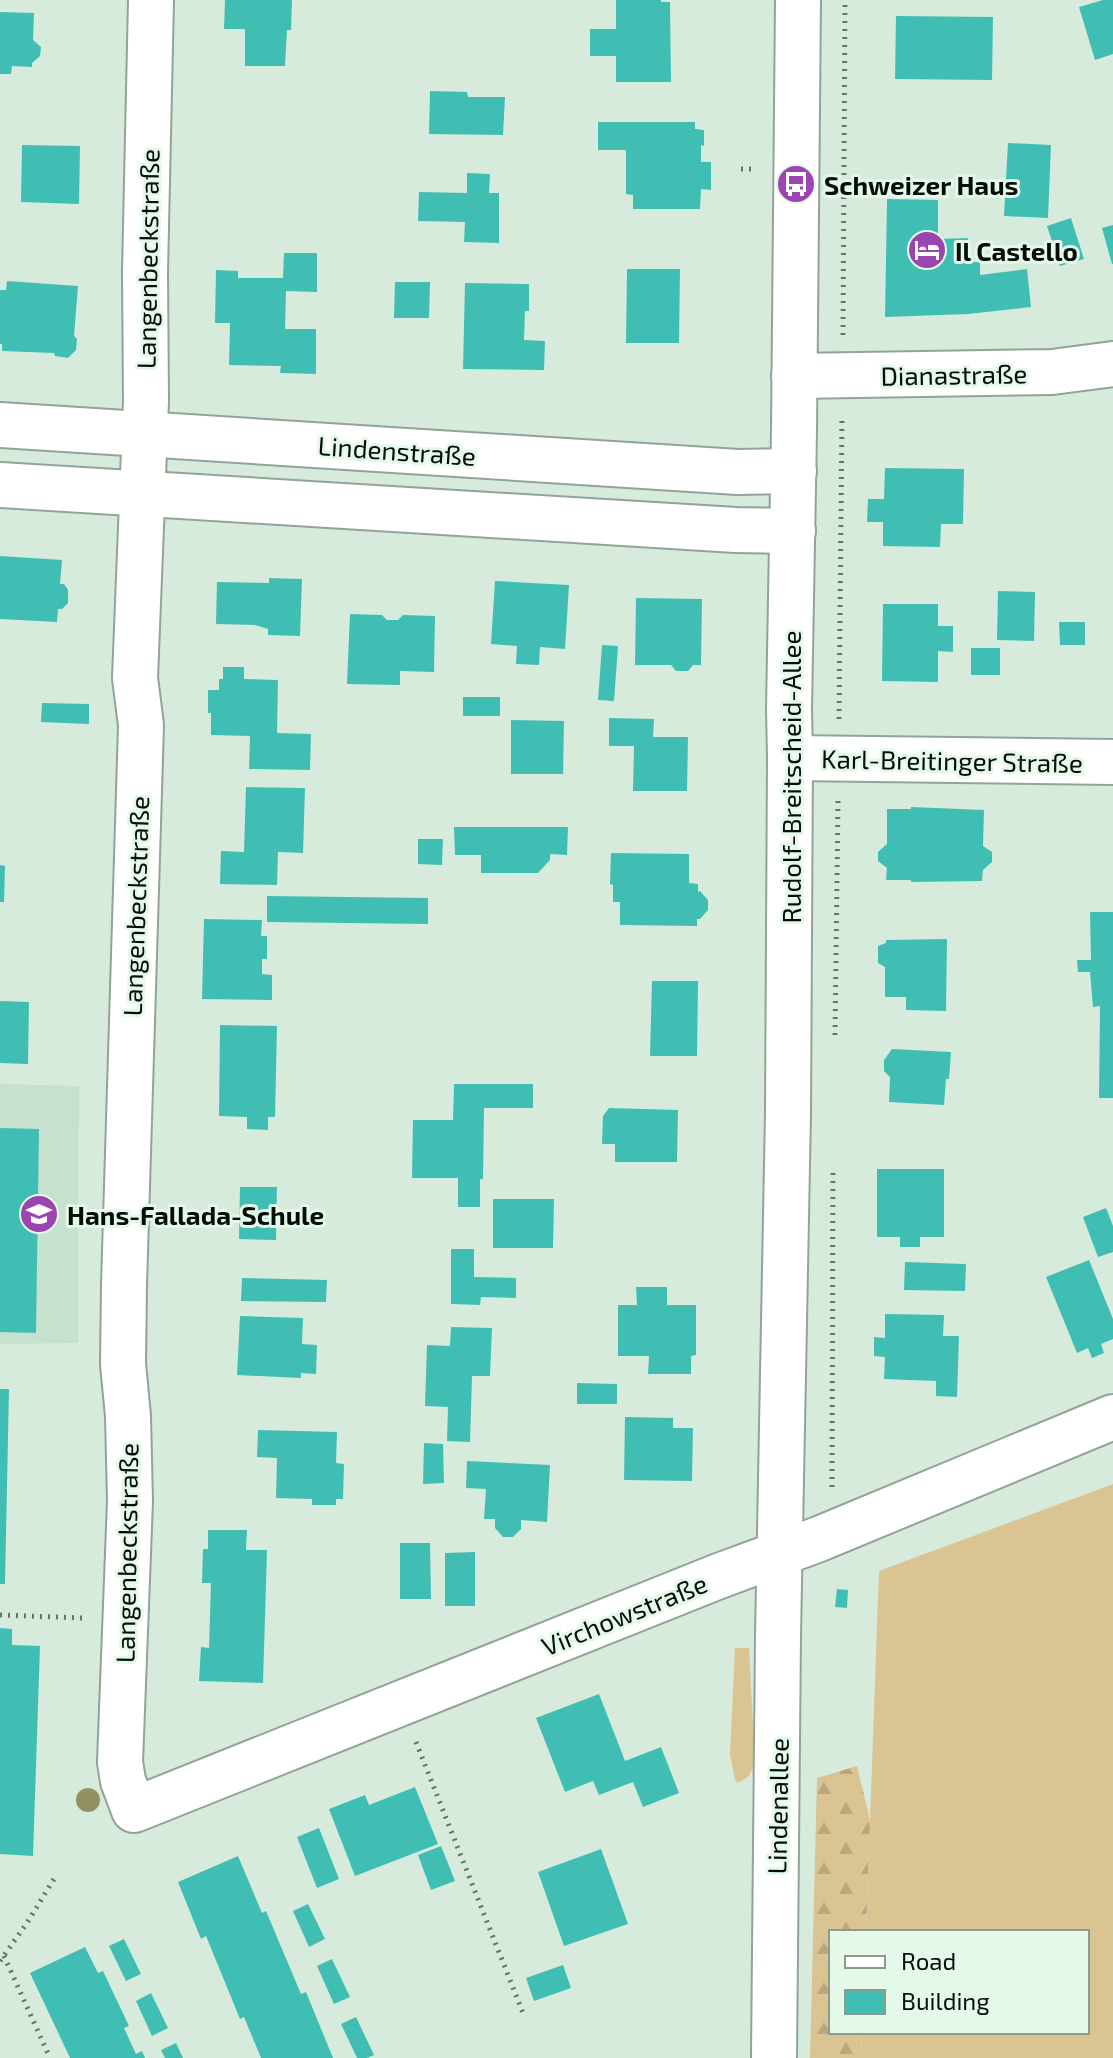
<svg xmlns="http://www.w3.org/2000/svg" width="1113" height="2058" font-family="'Exo 2',sans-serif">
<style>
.built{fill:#c6e1ce}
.grass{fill:#d9c492}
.forest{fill:url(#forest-firs)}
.building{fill:#41beb4}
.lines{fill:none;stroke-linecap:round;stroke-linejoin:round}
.minor-casing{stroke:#91a497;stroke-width:48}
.tertiary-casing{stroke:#91a497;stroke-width:48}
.path{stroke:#657268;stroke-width:5;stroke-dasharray:2 6;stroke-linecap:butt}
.minor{stroke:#fff;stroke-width:44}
.tertiary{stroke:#fff;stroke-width:44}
.tree{fill:#939063}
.labels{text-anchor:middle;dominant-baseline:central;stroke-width:6;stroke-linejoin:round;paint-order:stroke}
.poi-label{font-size:26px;font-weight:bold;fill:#070e09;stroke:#e4f9ea;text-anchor:start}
.street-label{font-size:26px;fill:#070e09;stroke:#e4f9ea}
</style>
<defs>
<pattern id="forest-firs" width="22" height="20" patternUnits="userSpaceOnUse" patternTransform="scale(2)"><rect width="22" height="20" fill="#d9c492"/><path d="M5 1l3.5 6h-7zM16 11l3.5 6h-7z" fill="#b9a77d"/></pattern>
</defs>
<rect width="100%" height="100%" fill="#d7ebdd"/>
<path class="built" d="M0,1084l79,2 -1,257 -78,1z"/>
<g class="grass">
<path d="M1113,1484v574h-252l1,-26h225v-100h-221l13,-361z"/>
<path d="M735,1648h14l6,116 -6,12 -11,7 -3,-3 -5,-26z"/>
</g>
<path class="forest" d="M857,1766l13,54 -4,112h-35v100h31l-1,26h-51l7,-280z"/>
<g class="building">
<path d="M225,0h67l-1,30h-4l-2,36h-40v-37h-21z"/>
<path d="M616,0h45v2h9l1,80h-55v-26h-26v-27h26z"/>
<path d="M1103,0h10v54l-18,6 -16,-53z"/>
<path d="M0,12l34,1 -1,27 8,7 -1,9 -8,7v4l-20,-1 -1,8h-11z"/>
<path d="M896,16l97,1 -1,63 -97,-1z"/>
<path d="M430,91l37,1 1,5h37l-2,38 -74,-1z"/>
<path d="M598,122h97v7l9,1v16l-3,-1v17h10v28l-10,-1 -1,20h-67v-14l-7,-1v-44h-28z"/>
<path d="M1008,143l43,2 -3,73 -44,-2z"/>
<path d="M22,145l58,1 -1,58 -58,-2z"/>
<path d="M467,173l23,1 -1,19h10v50l-35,-1 1,-20 -47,-1 1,-29 48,1z"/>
<path d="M887,199l51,1v39l30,-1 1,24h11v13l47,-6 4,38 -63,7 -83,3z"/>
<path d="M1071,218l13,41 -24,7 -13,-40z"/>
<path d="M1113,225v39h-1l-10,-36z"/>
<path d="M284,253h33v39l-31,-1 -1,38h31v45l-36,-1 1,-7 -52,-1 1,-42h-15l1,-53 22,1v7h45z"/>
<path d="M627,269h53l-1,74h-53z"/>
<path d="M7,281l71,5 -4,50 3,3 -1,11 -8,8 -13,-2 -1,-3 -52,-2v-7h-2v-54h6z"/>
<path d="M395,282h35l-1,36h-35z"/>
<path d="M465,283l64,1v27h-4l-1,29 21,1 -1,29 -81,-1z"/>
<path d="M885,468l79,1 -1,55h-22l-1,23 -57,-1v-24h-16l1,-23h16z"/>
<path d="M0,556l62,4 -2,24h4l4,6v13l-6,6h-4l-1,13 -57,-3z"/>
<path d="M269,578l33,1 -2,57 -32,-1v-6l-13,-4 -39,-1 1,-42 52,1z"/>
<path d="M495,581l74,4 -4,64 -25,-2 -1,18 -23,-1 1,-18 -26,-2z"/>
<path d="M998,591l37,1 -1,49 -37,-1z"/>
<path d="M636,598l66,1 -1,66h-8l-5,6h-12l-5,-6h-36z"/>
<path d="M883,604h55v22h15v26l-15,-1v31l-56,-1z"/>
<path d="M350,614l32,1 5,5h11l5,-5 32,1 -1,56 -34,-1v14l-53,-1z"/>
<path d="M1059,622h26v23h-25z"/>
<path d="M602,645l16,1 -4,55 -16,-1z"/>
<rect x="971" y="648" width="29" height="27"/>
<path d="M223,667h21v12l34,1 -1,53 34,1 -1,36 -61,-1 1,-33 -39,-1v-22h-3v-23h11v-11h4z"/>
<rect x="463" y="697" width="37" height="19"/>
<path d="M42,703l47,1v20l-48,-2z"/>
<path d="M609,718l45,1 -1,18h35l-1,54h-54l1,-45h-25z"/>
<path d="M511,720l53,1 -1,53h-52z"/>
<path d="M246,787l59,1 -2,65 -25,-1 -1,33 -57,-1 1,-33 23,1z"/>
<path d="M911,807l73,3 -1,36 9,6v10l-9,8 -1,11 -71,1v-2h-25l1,-12 -9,-7v-9l9,-8v-35h24z"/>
<path d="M454,827h114l-1,28 -17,-1v6l-12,13h-57v-18h-26z"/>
<path d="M418,839h25l-1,26 -24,-1z"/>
<path d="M611,853l78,1v29l9,1v8l2,-1 8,9v10l-8,9h-3v7l-77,-1v-23h-7v-17l-3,-1z"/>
<path d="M0,865l5,1 -1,36h-4z"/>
<path d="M267,896l161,2v26l-161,-2z"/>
<path d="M1090,912h23v186h-14l1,-92 -7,1 -3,-35h-12l-1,-12h14z"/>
<path d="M204,919l58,1 -1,16h6v23h-5v15l10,1v25l-70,-1z"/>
<path d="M947,939l-1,72 -40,-1v-13h-21v-30l-7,-4v-17l8,-3v-3z"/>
<path d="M652,981h46l-1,75h-47z"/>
<path d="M0,1001l29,1 -1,62 -28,-1z"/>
<path d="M220,1025l57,1 -2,91h-7v13l-21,-1v-12l-28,-1z"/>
<path d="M892,1049l59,3 -2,27h-3l-2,26 -55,-3 1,-25 -6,-6v-11z"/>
<path d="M454,1084h79v24h-49l-1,71h-3v28h-22v-29h-46l1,-58h40z"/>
<path d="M609,1108l69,2 -1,52h-62v-18h-13l1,-28z"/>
<path d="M0,1128l39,1 -3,204 -36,-1z"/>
<path d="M877,1169h67v68h-24v10h-20v-10h-23z"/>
<path d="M240,1187h37l-1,53 -37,-1z"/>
<path d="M493,1199h61l-1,49h-60z"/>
<path d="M1106,1208l7,18v26l-15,5 -15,-40z"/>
<path d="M451,1249h23v28l42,1v20l-35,-1 -1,8 -29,-1z"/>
<path d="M1089,1260l24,59v20l-12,5 3,9 -12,5 -4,-10 -11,5 -31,-76z"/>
<path d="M905,1262l61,2 -1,27 -61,-1z"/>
<path d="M242,1278l85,2 -1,22 -85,-1z"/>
<path d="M636,1287h31v18h29v50l-5,1v18h-43l1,-18h-31v-51h19z"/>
<path d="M885,1314l59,1 -1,21h16l-2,61 -21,-1v-15l-52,-2 1,-22 -11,-1v-19l11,1z"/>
<path d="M240,1316l63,2 -1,26 15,1 -1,29 -15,-1v5l-64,-3z"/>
<path d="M451,1327l41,1 -2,48h-18l-2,66 -23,-1 1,-34 -23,-1 2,-61 23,1z"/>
<path d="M577,1383l40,1v20h-40z"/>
<path d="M0,1389h9l-4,195h-5z"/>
<path d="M625,1417l48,1v10h20l-1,53 -68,-1z"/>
<path d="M258,1430l79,2 -1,31 8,1 -1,35h-7v6h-24v-6l-36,-1 1,-40 -20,-1z"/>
<path d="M424,1443l19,1 1,39 -21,1z"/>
<path d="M467,1461l83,4 -3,57 -26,-2v9l-8,8h-10l-8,-9v-9h-11l2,-30 -20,-1z"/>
<path d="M208,1530h39l-1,20h21l-4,133 -64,-2 2,-34 8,1 2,-65h-9l1,-34h5z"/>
<path d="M400,1543h30l1,56h-31z"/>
<path d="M475,1552v54h-30v-53z"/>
<path d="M837,1589l11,1 -1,18 -12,-1z"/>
<path d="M0,1628l12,1v16l28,1 -7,210 -33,-2z"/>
<path d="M599,1694l26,67 36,-14 18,46 -36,14 -10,-25 -34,13 -6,-14 -28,11 -29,-74z"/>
<path d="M415,1787l23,57 -83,32 -26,-67 36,-14 4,10z"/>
<path d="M319,1828l20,51 -22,9 -20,-51z"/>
<path d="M441,1846l14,35 -24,9 -13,-35z"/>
<path d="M601,1849l27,75 -64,22 -26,-74z"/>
<path d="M238,1856l24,57 4,-2 35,83 5,-2 27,66h-72l-17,-41 -4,2 -34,-83 -5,3 -23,-57z"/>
<path d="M308,1904l17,35 -16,8 -16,-36z"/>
<path d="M124,1939l17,35 -15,7 -17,-35z"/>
<path d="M85,1947l13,26 5,-2 26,55 -5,2 12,26 6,-3 3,7h-75l-40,-85z"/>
<path d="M332,1959l18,38 -16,7 -17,-38z"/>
<path d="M563,1965l8,23 -37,13 -8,-23z"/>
<path d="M151,1993l17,35 -16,8 -16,-35z"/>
<path d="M356,2017l18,38 -7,3h-10l-16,-34z"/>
<path d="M176,2043l7,15h-18l-4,-8z"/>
</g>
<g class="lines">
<g class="minor-casing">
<g id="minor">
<path d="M151,0l-6,272 1,129 -11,277 6,47 -17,560 -1,79 5,52 2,85 -10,261 3,19 11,29 585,-234 100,-37 294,-122"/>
<path d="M794,376l258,-4 61,-8"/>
<path d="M790,758l323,4"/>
</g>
</g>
<g class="tertiary-casing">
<g id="tertiary">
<path d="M0,425l738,47 56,-1"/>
<path d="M0,485l736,45 57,1"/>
<path d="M774,2058l4,-422 10,-524 2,-354 -1,-49 5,-278 4,-431"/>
</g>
</g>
<g class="path">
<path d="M741,169h13"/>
<path d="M843,335l2,-335"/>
<path d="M839,719l3,-302"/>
<path d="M835,1035l3,-234"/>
<path d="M832,1487l1,-318"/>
<path d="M0,1615l83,3"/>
<path d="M416,1742l107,271"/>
<path d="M4,1956l46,102"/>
<path d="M0,1961l27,-38 30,-49"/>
</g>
<use href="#minor" class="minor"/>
<use href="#tertiary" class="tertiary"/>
</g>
<circle class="tree" cx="88" cy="1800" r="12"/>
<defs>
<g id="bus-disc" transform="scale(2)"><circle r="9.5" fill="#9c44b0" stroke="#e4f9ea"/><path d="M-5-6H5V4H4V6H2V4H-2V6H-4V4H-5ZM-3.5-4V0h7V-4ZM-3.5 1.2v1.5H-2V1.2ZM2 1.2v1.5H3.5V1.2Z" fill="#fff"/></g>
<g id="hotel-disc" transform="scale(2)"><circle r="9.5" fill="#9c44b0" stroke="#e4f9ea"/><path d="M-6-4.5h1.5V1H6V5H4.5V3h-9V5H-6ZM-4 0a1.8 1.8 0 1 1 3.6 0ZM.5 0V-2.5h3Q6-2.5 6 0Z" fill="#fff"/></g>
<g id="school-disc" transform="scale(2)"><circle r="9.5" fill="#9c44b0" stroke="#e4f9ea"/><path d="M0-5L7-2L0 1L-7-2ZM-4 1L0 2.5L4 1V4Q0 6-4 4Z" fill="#fff"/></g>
</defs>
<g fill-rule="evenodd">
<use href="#bus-disc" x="796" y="184"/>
<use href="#hotel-disc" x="927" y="250"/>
<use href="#school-disc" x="39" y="1214"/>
</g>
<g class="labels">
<g class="poi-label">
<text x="824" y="184">Schweizer Haus</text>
<text x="955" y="250">Il Castello</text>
<text x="67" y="1214">Hans-Fallada-Schule</text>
</g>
<g class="street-label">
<text transform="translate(147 259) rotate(-89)">Langenbeckstraße</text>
<text transform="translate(954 374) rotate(-1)">Dianastraße</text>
<text transform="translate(397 450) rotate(4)">Lindenstraße</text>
<text transform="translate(952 760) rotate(1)">Karl-Breitinger Straße</text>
<text transform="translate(790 777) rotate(-90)">Rudolf-Breitscheid-Allee</text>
<text transform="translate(135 906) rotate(-88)">Langenbeckstraße</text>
<text transform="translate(126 1553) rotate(-89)">Langenbeckstraße</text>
<text transform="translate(624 1614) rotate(-22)">Virchowstraße</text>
<text transform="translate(777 1806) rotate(-89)">Lindenallee</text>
</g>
</g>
<rect x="829" y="1930" width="260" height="104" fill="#e4f9ea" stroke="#8c9b90" stroke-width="2"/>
<rect x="845" y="1956" width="40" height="12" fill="#ffffff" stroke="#8c9b90" stroke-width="2"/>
<text x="901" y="1970" font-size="24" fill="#070e09">Road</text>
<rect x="845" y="1990" width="40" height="24" fill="#41beb4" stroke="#8c9b90" stroke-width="2"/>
<text x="901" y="2010" font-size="24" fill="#070e09">Building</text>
</svg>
